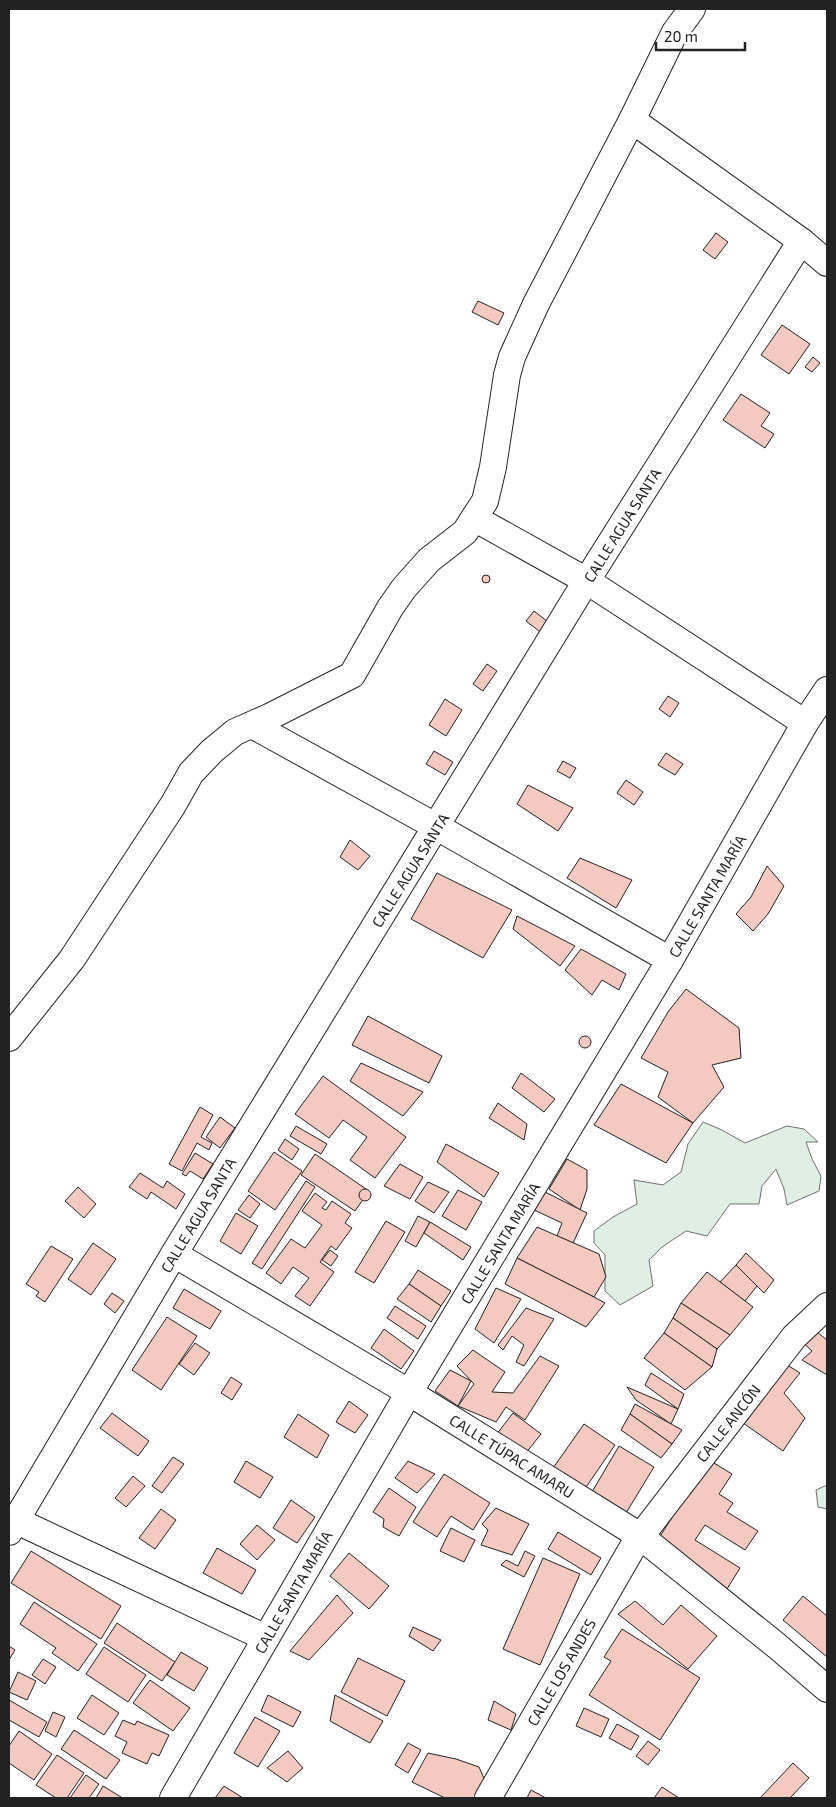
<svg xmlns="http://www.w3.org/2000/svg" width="836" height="1807" font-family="'Exo 2',sans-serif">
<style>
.green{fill:#e0efe3;stroke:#6f6f6f}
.building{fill:#f3c9c0;stroke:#222}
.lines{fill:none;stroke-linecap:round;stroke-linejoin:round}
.street-casing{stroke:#222;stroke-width:28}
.street{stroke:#fff;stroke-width:26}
.labels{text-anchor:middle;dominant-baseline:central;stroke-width:4;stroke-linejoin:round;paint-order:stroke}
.street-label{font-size:15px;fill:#222;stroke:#fff}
</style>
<rect width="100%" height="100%" fill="#fff"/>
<g class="green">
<path d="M703,1122l19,8 23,13 42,-17 17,3 14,13h-12l6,17 9,17 -2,15 -32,14 -3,-16 -8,-20 -14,17 -3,18h-29l-23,32 -21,-5 -24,16 -13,13 4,26 -33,19 -15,-14v-36l-11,-12v-12l19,-14 24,-13 -3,-24 29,5 18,-13 7,-28z"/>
<path d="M827,1485v24l-9,-2 -2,-17z"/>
</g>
<g class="building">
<path d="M716,233l12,9 -13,17 -12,-9z"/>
<path d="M478,301l26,12 -6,12 -26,-13z"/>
<path d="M782,325l28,19 -21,30 -28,-19z"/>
<path d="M813,357l7,6 -8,9 -7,-5z"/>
<path d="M741,394l29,19 -9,13 13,8 -9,14 -42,-28z"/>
<circle cx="486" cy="579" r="4"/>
<path d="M534,611l18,14 -8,10 -18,-14z"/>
<path d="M487,664l10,7 -14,20 -10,-7z"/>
<path d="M668,696l11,7 -9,14 -11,-8z"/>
<path d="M445,699l17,11 -16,26 -17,-11z"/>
<path d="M434,751l19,11 -8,13 -19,-11z"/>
<path d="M666,753l17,11 -8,11 -17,-10z"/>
<path d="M563,761l13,7 -6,10 -13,-7z"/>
<path d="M626,780l17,12 -9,13 -17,-12z"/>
<path d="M528,785l45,23 -15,23 -41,-27z"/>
<path d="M350,840l20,16 -12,14 -18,-13z"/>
<path d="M580,858l52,22 -16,28 -49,-30z"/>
<path d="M767,866l17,20 -16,28 -15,17 -17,-17 15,-17z"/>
<path d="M437,873l75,37 -29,48 -72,-39z"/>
<path d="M517,916l58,30 -15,20 -47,-37z"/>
<path d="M581,949l45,25 -7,16 -17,-10 -10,15 -27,-25z"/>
<path d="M686,989l53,39 2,30 -29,7 12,22 -31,36 -35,-26 10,-25 -27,-14 27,-46z"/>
<path d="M368,1016l74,40 -13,27 -77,-38z"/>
<circle cx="585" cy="1042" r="6"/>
<path d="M361,1063l62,29 -20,24 -53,-35z"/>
<path d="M521,1073l34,26 -11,13 -32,-24z"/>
<path d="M323,1076l83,61 -31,41 -25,-18 17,-23 -24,-17 -14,18 -34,-24z"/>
<path d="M621,1084l72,39 -27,40 -72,-38z"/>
<path d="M498,1103l29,21 -3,16 -35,-22z"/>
<path d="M200,1107l13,8 -12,22 11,6 -3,7 -12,-7 -15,28 -13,-7z"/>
<path d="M220,1117l15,11 -15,20 -14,-11z"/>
<path d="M296,1126l31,18 -6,10 -31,-18z"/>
<path d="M285,1139l14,10 -7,11 -14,-10z"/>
<path d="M446,1144l53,29 -15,24 -47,-35z"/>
<path d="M274,1152l28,19 -27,39 -27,-19z"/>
<path d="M195,1153l18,11 -10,15 -13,-8 -4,5 -4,-2z"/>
<path d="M315,1154l54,37 -14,20 -54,-36z"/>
<path d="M567,1159l20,11v19l-7,21 -31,-21z"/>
<path d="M400,1164l23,13 -13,22 -26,-13z"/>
<path d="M140,1173l23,15 4,-7 18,13 -9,15 -25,-17 -4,7 -18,-12z"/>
<path d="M306,1181l9,6 -53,82 -10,-6z"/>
<path d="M428,1182l21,10 -15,21 -19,-12z"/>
<path d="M78,1187l18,17 -12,14 -19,-17z"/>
<circle cx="365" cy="1195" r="6"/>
<path d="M458,1190l24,12 -16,28 -24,-14z"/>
<path d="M541,1190l46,23 -14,30 -16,-7 5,-13 -30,-14z"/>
<path d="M315,1193l12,9 -5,6 4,2 6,-9 19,13 -6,9 7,5 -16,22 -5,-4 -11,16 14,10 -24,34 -15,-10 14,-18 -16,-11 -12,17 -15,-11 25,-34 14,9 17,-23 -20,-14z"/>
<path d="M249,1195l11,9 -10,14 -12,-8z"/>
<path d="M236,1213l22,13 -17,28 -21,-13z"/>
<path d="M418,1216l12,6 -14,25 -11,-6z"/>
<path d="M386,1221l19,11 -31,51 -19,-11z"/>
<path d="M430,1222l41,25 -8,13 -39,-27z"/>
<path d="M537,1227l62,27 7,23 -12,20 -77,-39z"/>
<path d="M93,1243l23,16 -25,36 -23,-16z"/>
<path d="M51,1246l22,13 -28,43 -9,-6 3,-4 -13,-8z"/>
<path d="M330,1250l8,6 -7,10 -9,-6z"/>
<path d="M746,1253l28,27 -10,13 -28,-28z"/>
<path d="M517,1258l77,39 11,6 -19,24 -81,-43z"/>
<path d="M736,1265l21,21 -12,15 -25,-19z"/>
<path d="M418,1270l33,21 -10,15 -32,-22z"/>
<path d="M707,1272l46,35 -23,28 -49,-32z"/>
<path d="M409,1284l32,22 -10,16 -34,-23z"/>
<path d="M496,1288l25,11 -27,44 -19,-14z"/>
<path d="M184,1289l37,22 -11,18 -37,-21z"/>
<path d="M112,1293l12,8 -9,12 -11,-9z"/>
<path d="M681,1303l49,32 -13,14 -44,-31z"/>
<path d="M395,1306l31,20 -8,13 -31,-21z"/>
<path d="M526,1308l28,11 -30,47 -8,-4 8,-17 -12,-9 -9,14 -5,-5z"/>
<path d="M167,1317l30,19 -36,54 -29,-20z"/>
<path d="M673,1318l44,31 -5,18 -48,-34z"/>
<path d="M812,1328l15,12v35l-25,-15 10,-9 -13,-12z"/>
<path d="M384,1329l30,22 -13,18 -30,-21z"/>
<path d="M664,1333l48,34 -27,23 -41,-32z"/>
<path d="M195,1343l15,10 -16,22 -15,-11z"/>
<path d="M473,1350l32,22 -13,20 21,1 27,-37 19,10 -34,54 -19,-13 -10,15 -38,-16 16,-22 -17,-18z"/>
<path d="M784,1363l16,10 -16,20 21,25 -22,33 -47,-33z"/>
<path d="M450,1370l21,11 -13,25 -23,-15z"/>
<path d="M651,1373l33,21 -6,15 -33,-24z"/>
<path d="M231,1377l11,7 -10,16 -11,-7z"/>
<path d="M627,1387l51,22 -7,15 -35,-24z"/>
<path d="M349,1401l19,14 -13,18 -19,-11z"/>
<path d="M635,1404l47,26 -10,14 -42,-30z"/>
<path d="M112,1413l37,28 -11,15 -38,-28z"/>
<path d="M513,1413l28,21 -15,19 -33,-14z"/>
<path d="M298,1414l31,21 -12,23 -33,-21z"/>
<path d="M630,1414l42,30 -11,14 -40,-28z"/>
<path d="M584,1424l31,21 -33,48 -31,-22z"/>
<path d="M619,1446l35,21 -31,51 -34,-21z"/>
<path d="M173,1457l11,7 -22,29 -10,-7z"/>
<path d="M709,1460l23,14 -13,20 14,9 -6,9 31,19 -13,19 -40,-25 -10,15 45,28 -13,21 -72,-45z"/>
<path d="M246,1461l27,16 -13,21 -26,-16z"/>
<path d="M408,1461l27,13 -18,19 -22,-15z"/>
<path d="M444,1474l46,29 -17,27 -22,-14 -14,21 -24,-15z"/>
<path d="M133,1476l12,10 -19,21 -11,-9z"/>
<path d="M389,1488l27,19 -17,29 -16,-9 1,-8 -11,-7z"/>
<path d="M291,1500l24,17 -18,26 -24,-15z"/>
<path d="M496,1508l33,16 -17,31 -31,-10 7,-15 -6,-6z"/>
<path d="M161,1509l15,11 -21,29 -16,-11z"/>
<path d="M257,1525l18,15 -18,20 -17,-16z"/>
<path d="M451,1528l24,12 -11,22 -24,-11z"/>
<path d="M558,1532l43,26 -10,17 -43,-26z"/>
<path d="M217,1548l39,22 -14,24 -39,-21z"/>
<path d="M31,1551l90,55 -20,33 -90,-56z"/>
<path d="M525,1551l10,5 -11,21 -23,-12 5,-5 12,6z"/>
<path d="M349,1553l40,33 -20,23 -39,-33z"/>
<path d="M543,1558l37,16 -40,91 -37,-16z"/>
<path d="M337,1595l16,18 -44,47 -19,-9z"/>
<path d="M803,1596l24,20v41l-44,-37z"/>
<path d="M635,1601l28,24 18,-20 36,31 -29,33 -70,-55z"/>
<path d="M34,1602l63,42 -19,27 -26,-18 4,-5 -36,-24z"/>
<path d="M117,1623l58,39 -13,19 -58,-38z"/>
<path d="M413,1627l28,13 -8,11 -24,-15z"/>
<path d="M622,1629l78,49 -40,62 -71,-45 22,-34 -7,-4z"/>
<path d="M9,1646l6,4 -6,10z"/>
<path d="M104,1647l42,28 -18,27 -42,-28z"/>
<path d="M181,1652l27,16 -14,23 -27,-16z"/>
<path d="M358,1658l47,23 -18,35 -46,-24z"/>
<path d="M43,1659l13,8 -11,17 -13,-9z"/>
<path d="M18,1672l18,9 -9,19 -18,-8z"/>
<path d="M150,1680l40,28 -17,23 -40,-28z"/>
<path d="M92,1695l27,18 -15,22 -27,-17z"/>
<path d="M268,1695l33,17 -8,15 -32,-16z"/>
<path d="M335,1695l48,26 -13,22 -40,-22z"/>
<path d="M9,1700l38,22 -8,15 -30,-17z"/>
<path d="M494,1701l22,13 -5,16 -23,-10z"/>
<path d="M584,1708l25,11 -8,18 -25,-11z"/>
<path d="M53,1712l12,5 -9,20 -11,-6z"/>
<path d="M255,1717l25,14 -22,36 -24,-14z"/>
<path d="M123,1720l12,5 2,-4 32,14 -10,21 -7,-3 -5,11 -25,-11 5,-11 -12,-6z"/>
<path d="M617,1724l22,12 -8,14 -22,-12z"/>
<path d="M74,1730l46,30 -14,19 -45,-30z"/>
<path d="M19,1731l33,23 -18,26 -25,-17v-17z"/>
<path d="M648,1741l12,9 -12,15 -12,-9z"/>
<path d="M408,1743l13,7 -13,23 -13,-8z"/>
<path d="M288,1751l15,17 -16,14 -20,-14z"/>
<path d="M428,1753l28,6 23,8 7,16 -10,15h-31l-33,-16z"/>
<path d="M57,1755l27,18 -17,25h-11l-20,-13z"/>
<path d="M793,1763l16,15 -19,20h-30z"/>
<path d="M86,1775l13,9 -10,14h-19z"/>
<path d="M103,1786l18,11 -1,1h-24z"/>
<path d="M224,1786l19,12h-28z"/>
<path d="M662,1787l17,11h-25z"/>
<path d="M531,1790l15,8h-19z"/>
</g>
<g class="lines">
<g class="street-casing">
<g id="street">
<path d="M632,120l169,121"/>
<path d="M474,518l113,63 218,142"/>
<path d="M252,725l185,102 233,133"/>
<path d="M9,1038l63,-79 101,-154 18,-32 21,-22 23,-19 34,-15 83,-42 38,-67 14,-20 25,-28 36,-28 20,-31 8,-34 14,-92 5,-18 24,-53 96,-184 43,-88 17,-23"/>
<path d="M174,1254l236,139 230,143 137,110 50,43"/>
<path d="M15,1520l251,118"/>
<path d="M9,1532l165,-278 403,-658 224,-355 26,22"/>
<path d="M173,1798l231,-397 266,-441 135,-237 22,-33"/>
<path d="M488,1798l146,-253 160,-208 33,-31"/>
</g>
</g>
<use href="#street" class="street"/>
</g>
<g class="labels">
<g class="street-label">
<text transform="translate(622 525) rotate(-58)">CALLE AGUA SANTA</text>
<text transform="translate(410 870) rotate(-58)">CALLE AGUA SANTA</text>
<text transform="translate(707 896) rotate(-60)">CALLE SANTA MARÍA</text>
<text transform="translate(198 1215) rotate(-59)">CALLE AGUA SANTA</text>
<text transform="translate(500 1243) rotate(-59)">CALLE SANTA MARÍA</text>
<text transform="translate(728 1423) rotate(-52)">CALLE ANCÓN</text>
<text transform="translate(512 1456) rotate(32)">CALLE TÚPAC AMARU</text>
<text transform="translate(293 1592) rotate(-60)">CALLE SANTA MARÍA</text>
<text transform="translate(561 1672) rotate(-60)">CALLE LOS ANDES</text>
</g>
</g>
<rect width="836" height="1807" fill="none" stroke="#222222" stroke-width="20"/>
<path d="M656 42v8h89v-8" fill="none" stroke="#222222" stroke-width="2.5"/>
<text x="664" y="42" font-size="15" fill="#222222" stroke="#ffffff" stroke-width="4" paint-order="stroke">20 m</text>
</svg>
